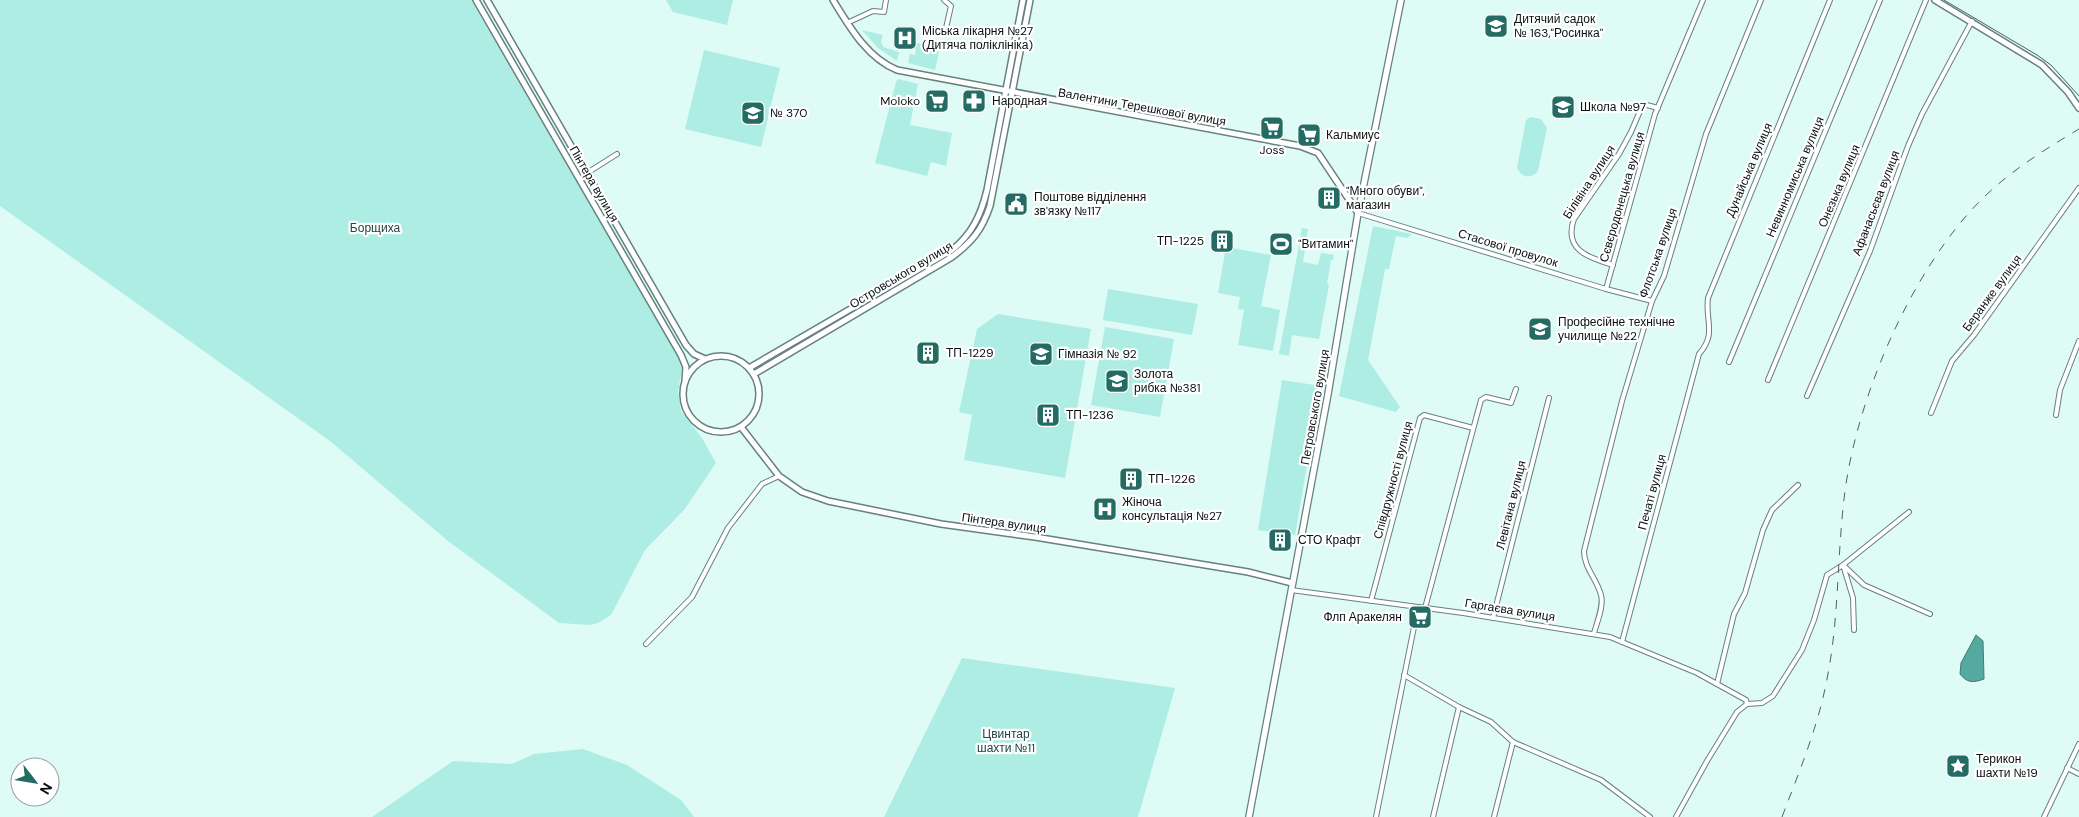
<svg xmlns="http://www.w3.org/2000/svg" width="2079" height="817" font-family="'DM Sans',sans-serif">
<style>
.green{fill:#adede3}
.water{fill:#56a99e;stroke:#3f7c74}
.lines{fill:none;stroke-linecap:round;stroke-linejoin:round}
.minor-casing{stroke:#67817d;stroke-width:6}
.tertiary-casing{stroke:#67817d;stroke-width:8}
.secondary-casing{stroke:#67817d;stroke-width:8}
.minor{stroke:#fff;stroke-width:4}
.tertiary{stroke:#fff;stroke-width:5}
.secondary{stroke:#fff;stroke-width:5.5}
.tram{stroke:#51615f;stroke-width:1}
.rail{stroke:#51615f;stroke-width:1;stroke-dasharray:9 9;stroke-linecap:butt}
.labels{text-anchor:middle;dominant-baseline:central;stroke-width:4.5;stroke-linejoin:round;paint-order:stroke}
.poi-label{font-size:12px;fill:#081211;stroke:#fff;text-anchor:start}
.street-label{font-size:12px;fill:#081211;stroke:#fff}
.park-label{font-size:12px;fill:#204742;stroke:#fff}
</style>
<rect width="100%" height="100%" fill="#defbf6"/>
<g class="green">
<path d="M0,0h471l207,356 4,12 -4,24 3,19 21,27 14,25 -32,47 -39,40 -34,65 -13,8 -8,2 -31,-2 -111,-82 -118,-100 -330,-235z"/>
<path d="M666,0h67l-6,25 -54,-13z"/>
<path d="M862,30l21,5 -2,7 2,5 16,5 -2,9 -19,-13z"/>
<path d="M913,42l27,6 -5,22 -27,-7 2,-9 5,1 1,-5 -5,-1z"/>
<path d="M704,50l76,18 -19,79 -76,-18z"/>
<path d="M898,79l20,5 -8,41 42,8 -6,33 -15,-4 -4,14 -52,-13 21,-81z"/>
<path d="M1531,117l10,2 6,9 -9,43c-8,9 -16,6 -21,-3l9,-48z"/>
<path d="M1373,226l39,8 -5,4 -11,-2 -7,33h-4l-17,91 32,47 -4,5 -57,-16z"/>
<path d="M1302,228l6,1 -5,33 15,3 3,-12 13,2 -1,5h-2l-4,24 2,1 -10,54 -27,-4 -3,21 -10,-2z"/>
<path d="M1226,247l45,8 -10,51 19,4 -7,41 -35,-6 6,-35 -6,-1 2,-12 -22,-4z"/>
<path d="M1108,289l90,15 -6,31 -89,-15z"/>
<path d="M998,314l93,15 -26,149 -101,-18 8,-45 -13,-3 18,-83z"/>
<path d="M1105,327l69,12 -14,78 -69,-12z"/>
<path d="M1282,380l39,6 -26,149 -37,-5z"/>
<path d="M962,658l213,30 -37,129h-254z"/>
<path d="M583,749l44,16 54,35 13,17h-322l81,-56 59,3 22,-10z"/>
</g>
<path class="water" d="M1976,635l7,6 1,38c-11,4 -17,4 -24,-5l1,-11z"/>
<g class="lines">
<g class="minor-casing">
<g id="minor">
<path d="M944,0l7,6 -5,22"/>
<path d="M847,23l26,-12 11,1 2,-12"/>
<path d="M587,173l30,-19"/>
<path d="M1358,213l248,76 46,12"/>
<path d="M1613,265c-24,-7 -50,-15 -39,-46l45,-65 12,-22 12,-28 15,4"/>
<path d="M1606,289l49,-175 48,-114"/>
<path d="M1729,362l151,-362"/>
<path d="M1768,380l158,-380"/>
<path d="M1807,396l63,-145 38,-105 14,-32 50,-93"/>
<path d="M1931,413l21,-52 22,-26 105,-147"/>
<path d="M2056,415l4,-25 19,-49"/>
<path d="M1909,512l-66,53 21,20 66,29"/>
<path d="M1291,590l172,23 147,24 87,36 49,27 1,4"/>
<path d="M1371,601l49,-183 4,-3 49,13"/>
<path d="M1425,608l56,-208 5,-3 25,6 5,-14"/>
<path d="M1493,618l56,-220"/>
<path d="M1594,633c3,-11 10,-27 7,-38 -4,-16 -17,-27 -17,-44l38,-150 30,-100 12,-25 42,-142 55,-134"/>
<path d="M1622,642l77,-288c18,-20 6,-33 9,-56l122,-298"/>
<path d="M646,644l46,-47 36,-69 34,-44 17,-8"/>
<path d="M1404,675l55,32 32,15 22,20 88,38 49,37"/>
<path d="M1717,684l17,-70 11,-21 18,-63 9,-20 26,-25"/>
<path d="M2067,768l12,6"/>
<path d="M1376,817l42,-210"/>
<path d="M1433,817l26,-110"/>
<path d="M1494,817l19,-75"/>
<path d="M1676,817l31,-56 30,-49 10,-8 15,-1 11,-7 29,-46 12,-30 13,-45 16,-10 10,33 1,32"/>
<path d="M2044,817l35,-73"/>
</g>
</g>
<g class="tertiary-casing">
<g id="tertiary">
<path d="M476,0l205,355 5,12 -1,14"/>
<path d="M487,0l199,345 8,9 11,5"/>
<path d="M833,0c16,26 34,58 64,70l403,76 18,7 40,60"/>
<path d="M1935,0l107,65 26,27 11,16"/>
<circle cx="721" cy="394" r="38"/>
<path d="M749,368l203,-118c20,-16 29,-35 35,-60l36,-190"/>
<path d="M754,374l198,-117c20,-15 30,-27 38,-51l40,-206"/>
<path d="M741,427l38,49 23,16 26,9 113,23 94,13 213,35 44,11"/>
</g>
</g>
<g class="secondary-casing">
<path id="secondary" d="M1249,817l79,-423 30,-181 43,-213"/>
</g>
<use href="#minor" class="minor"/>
<use href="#tertiary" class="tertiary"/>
<use href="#secondary" class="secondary"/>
<path class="tram" d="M1944,0l93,55 14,10 28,31"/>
<path class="rail" d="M1782,817c17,-45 36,-90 45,-138 12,-59 10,-120 17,-180 11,-98 67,-229 137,-299 29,-29 63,-50 98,-71"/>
</g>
<defs>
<g id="school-square" transform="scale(1.25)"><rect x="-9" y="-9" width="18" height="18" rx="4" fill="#236b63" stroke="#fff"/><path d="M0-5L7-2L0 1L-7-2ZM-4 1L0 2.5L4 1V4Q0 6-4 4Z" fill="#fff"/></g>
<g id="hospital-square" transform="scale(1.25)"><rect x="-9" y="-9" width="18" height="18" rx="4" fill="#236b63" stroke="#fff"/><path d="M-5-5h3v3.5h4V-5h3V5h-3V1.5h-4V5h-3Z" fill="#fff"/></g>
<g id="supermarket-square" transform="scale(1.25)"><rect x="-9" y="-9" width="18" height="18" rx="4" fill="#236b63" stroke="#fff"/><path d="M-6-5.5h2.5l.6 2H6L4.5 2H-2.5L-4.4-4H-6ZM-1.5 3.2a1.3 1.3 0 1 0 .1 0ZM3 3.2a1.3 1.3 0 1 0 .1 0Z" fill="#fff"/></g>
<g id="pharmacy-square" transform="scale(1.25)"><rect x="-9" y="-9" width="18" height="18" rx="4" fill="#236b63" stroke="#fff"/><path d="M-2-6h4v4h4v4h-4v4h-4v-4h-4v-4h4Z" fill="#fff"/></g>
<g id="building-square" transform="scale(1.25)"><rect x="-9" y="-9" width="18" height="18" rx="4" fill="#236b63" stroke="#fff"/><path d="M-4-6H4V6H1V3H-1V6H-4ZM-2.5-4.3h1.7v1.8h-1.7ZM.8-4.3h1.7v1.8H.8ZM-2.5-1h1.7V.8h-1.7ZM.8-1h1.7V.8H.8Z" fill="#fff"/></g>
<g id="civic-square" transform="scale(1.25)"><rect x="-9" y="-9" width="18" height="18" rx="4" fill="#236b63" stroke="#fff"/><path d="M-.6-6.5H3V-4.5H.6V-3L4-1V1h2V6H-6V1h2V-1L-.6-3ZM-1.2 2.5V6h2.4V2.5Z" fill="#fff"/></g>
<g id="stadium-square" transform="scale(1.25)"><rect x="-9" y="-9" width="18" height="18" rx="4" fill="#236b63" stroke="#fff"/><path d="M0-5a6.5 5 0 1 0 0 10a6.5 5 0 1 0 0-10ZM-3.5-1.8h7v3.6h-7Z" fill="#fff"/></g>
<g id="university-square" transform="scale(1.25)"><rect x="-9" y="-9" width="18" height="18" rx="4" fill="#236b63" stroke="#fff"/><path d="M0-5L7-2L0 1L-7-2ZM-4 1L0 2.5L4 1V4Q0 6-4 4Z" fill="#fff"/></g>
<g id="sight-square" transform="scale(1.25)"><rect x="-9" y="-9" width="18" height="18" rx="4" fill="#236b63" stroke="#fff"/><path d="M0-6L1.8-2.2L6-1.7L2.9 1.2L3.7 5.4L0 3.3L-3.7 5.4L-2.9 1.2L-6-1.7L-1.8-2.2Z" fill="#fff"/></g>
</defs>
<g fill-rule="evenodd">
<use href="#school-square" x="1496" y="26"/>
<use href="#hospital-square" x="905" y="38"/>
<use href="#supermarket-square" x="937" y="101"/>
<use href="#pharmacy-square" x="974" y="101"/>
<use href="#school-square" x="1563" y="107"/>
<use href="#school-square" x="753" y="113"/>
<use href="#supermarket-square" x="1272" y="128"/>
<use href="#supermarket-square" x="1309" y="135"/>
<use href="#building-square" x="1329" y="198"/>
<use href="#civic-square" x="1016" y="204"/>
<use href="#building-square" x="1222" y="241"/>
<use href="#stadium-square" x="1281" y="244"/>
<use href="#university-square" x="1540" y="329"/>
<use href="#building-square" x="928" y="353"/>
<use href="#school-square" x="1041" y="354"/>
<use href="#school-square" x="1117" y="381"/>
<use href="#building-square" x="1048" y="415"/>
<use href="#building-square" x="1131" y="479"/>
<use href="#hospital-square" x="1105" y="509"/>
<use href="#building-square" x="1280" y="540"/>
<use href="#supermarket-square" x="1420" y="617"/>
<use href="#sight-square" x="1958" y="766"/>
</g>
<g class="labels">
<g class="poi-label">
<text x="1514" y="19">Дитячий садок<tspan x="1514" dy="14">№ 163,"Росинка"</tspan></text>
<text x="922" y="31">Міська лікарня №27<tspan x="922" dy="14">(Дитяча поліклініка)</tspan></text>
<text x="920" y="101" text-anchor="end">Moloko</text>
<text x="992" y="101">Народная</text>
<text x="1580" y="107">Школа №97</text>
<text x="770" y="113">№ 370</text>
<text x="1326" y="135">Кальмиус</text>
<text x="1272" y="150" text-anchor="middle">Joss</text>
<text x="1346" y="191">"Много обуви",<tspan x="1346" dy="14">магазин</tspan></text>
<text x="1034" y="197">Поштове відділення<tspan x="1034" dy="14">зв'язку №117</tspan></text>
<text x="1204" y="241" text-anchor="end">ТП-1225</text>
<text x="1298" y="244">"Витамин"</text>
<text x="1558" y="322">Професійне технічне<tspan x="1558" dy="14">училище №22</tspan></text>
<text x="946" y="353">ТП-1229</text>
<text x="1058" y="354">Гімназія № 92</text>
<text x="1134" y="374">Золота<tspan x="1134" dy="14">рибка №381</tspan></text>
<text x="1066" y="415">ТП-1236</text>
<text x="1148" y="479">ТП-1226</text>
<text x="1122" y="502">Жіноча<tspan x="1122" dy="14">консультація №27</tspan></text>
<text x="1298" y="540">СТО Крафт</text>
<text x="1402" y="617" text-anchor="end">Флп Аракелян</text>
<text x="1976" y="759">Терикон<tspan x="1976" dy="14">шахти №19</tspan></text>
</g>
<g class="street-label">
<text transform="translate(1142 107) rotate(10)">Валентини Терешкової вулиця</text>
<text transform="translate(1749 170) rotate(-67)">Дунайська вулиця</text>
<text transform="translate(1795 177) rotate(-67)">Невинномиська вулиця</text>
<text transform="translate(1589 182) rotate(-57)">Білівіна вулиця</text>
<text transform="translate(594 184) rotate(60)">Пінтера вулиця</text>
<text transform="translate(1839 186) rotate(-67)">Онезька вулиця</text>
<text transform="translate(1622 197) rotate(-74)">Сєвєродонецька вулиця</text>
<text transform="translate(1876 203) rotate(-69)">Афанасьєва вулиця</text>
<text transform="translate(1508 248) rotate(17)">Стасової провулок</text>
<text transform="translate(1658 253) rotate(-71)">Флотська вулиця</text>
<text transform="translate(901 275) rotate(-31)">Островського вулиця</text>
<text transform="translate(1992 293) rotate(-54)">Беранже вулиця</text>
<text transform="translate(1315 407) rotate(-80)">Петровського вулиця</text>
<text transform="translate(1393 480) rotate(-75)">Співдружності вулиця</text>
<text transform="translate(1652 492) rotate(-75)">Печаті вулиця</text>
<text transform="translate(1511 505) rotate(-76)">Левітана вулиця</text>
<text transform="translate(1004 523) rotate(8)">Пінтера вулиця</text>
<text transform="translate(1510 610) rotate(9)">Гаргаєва вулиця</text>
</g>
<g class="park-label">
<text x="375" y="228">Борщиха</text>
<text x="1006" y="734">Цвинтар<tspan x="1006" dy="14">шахти №11</tspan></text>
</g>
</g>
<g transform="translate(35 782) rotate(121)"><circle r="24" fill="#ffffff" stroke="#9ca0a0"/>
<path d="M0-4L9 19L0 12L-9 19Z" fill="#236b63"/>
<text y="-8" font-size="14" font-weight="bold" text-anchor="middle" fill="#081211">N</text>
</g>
</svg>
